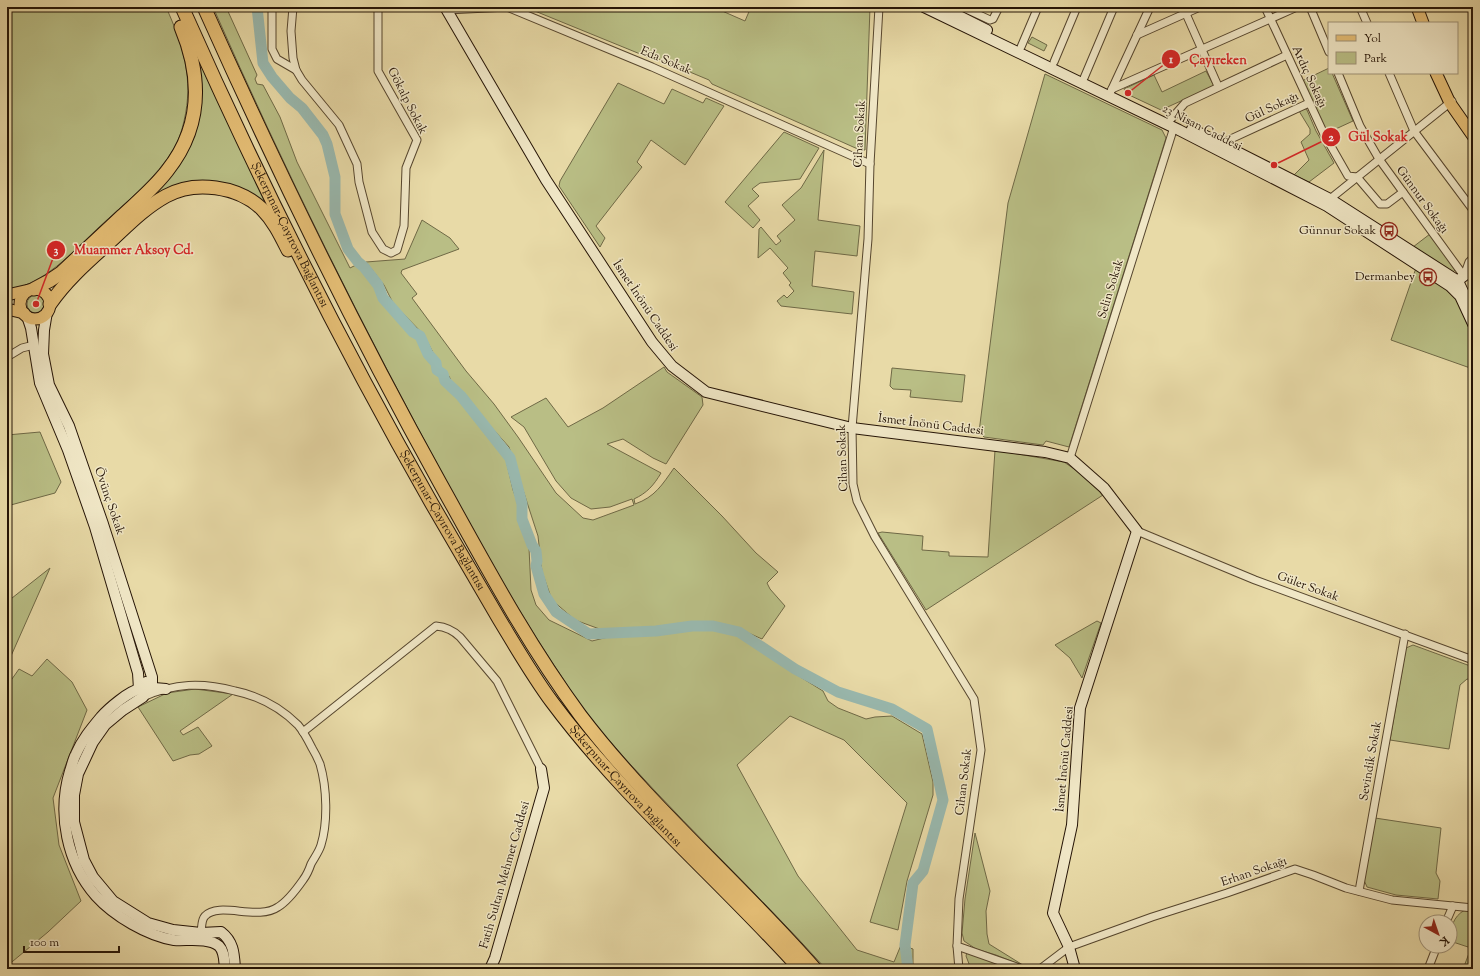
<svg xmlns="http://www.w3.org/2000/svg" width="1480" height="976" font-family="'Sorts Mill Goudy',serif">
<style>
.green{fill:#b9be85;stroke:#6f6946}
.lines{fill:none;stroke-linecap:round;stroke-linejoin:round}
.river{stroke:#99b9af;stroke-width:11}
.street-casing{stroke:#56462e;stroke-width:9}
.secondary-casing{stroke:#251406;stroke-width:12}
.primary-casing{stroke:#251406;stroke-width:13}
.highway-casing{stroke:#251406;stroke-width:15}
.street{stroke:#f0e7c6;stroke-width:7}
.secondary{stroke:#f0e7c6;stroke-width:10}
.primary{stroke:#e4bd74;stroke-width:11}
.highway{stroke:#e4bd74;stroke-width:13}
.labels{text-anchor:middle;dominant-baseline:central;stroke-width:3;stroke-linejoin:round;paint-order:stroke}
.street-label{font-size:12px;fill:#251406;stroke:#f0e7c6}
.poi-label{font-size:12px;fill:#251406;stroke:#f0e7c6;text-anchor:end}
.leader{fill:none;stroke:#d62828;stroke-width:1.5}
.callout-dot{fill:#d62828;stroke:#f0e7c6;stroke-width:1.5}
.mark-label{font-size:12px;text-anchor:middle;font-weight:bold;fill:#fff}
.callout-label{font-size:13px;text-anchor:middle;font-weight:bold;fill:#d62828;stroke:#f0e7c6;stroke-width:3;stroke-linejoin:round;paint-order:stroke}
</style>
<rect width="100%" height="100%" fill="#e8daa7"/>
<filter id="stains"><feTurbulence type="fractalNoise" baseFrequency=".005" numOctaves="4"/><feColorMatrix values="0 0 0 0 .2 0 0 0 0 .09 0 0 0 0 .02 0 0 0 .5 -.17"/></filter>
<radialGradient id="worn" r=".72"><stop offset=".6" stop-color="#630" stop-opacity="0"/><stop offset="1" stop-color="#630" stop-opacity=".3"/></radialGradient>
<g class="green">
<path d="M7,7h159c17,38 28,72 18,114 -2,9 -5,18 -9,26 -19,32 -50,56 -77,81 -27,26 -53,55 -91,63z"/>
<path d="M213,7h13l31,68 -2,4 2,5 6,1 17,32 17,45 53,106 8,-4 15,17 10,20 9,13 25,25 18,32 5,5 2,6 25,25 13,19 27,31v7l6,26 5,13 2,15 7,21 2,9 2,42 5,15 13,15 43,21 20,-5 69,-5 8,-2h23l28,6 41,30 42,26 5,10 10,7 28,11 9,-2 17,-1 30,18 11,48v13l-26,86 -9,49 -28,-8 37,-119 -63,-63 -54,-24 -53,49 61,111 59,74 37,12 7,-17 12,4v20h-87c-73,-81 -155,-156 -226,-239 -19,-22 -34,-47 -50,-71 -37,-56 -69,-116 -102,-175 -85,-156 -164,-315 -235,-477z"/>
<path d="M525,7h188l32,14 6,-14h119l-5,143h-5l-148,-66 -3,-4 -55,-23 -4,1z"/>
<path d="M1032,37l15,8 -3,6 -16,-8z"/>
<path d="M199,61l70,149 -49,-26 -75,21 18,-22 37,-99z"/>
<path d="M1329,68v5h3l21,48 -26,12 -25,-52z"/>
<path d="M1206,71l8,15 -53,24 -34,-16 -3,-5 30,-14 8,17z"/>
<path d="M1045,74l117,56 4,8 -97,309 -23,-6 -3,4 -59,-8 -5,-5 29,-229z"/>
<path d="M618,83l46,21 8,-15 31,14 3,-5 18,8 -39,59 -34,-25 -14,22 5,5 -46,59 9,12 -5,9 -41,-61 1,-5z"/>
<path d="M1304,108l3,2 9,21 18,32 -25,19 -15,-7 15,-15 -8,-18 9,-8v-5l-11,-18z"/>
<path d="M784,132l35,16 -19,31 -40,4 -8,6 7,7 -11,10 12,14 -7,8 -28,-26z"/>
<path d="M824,150l-6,70 42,6 -3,30 -42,-5 -3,35 42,6 -2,22 -71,-8 -4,-5 7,-6 3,3 7,-7 -5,-6 2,-2 -8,-10 5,-5 -18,-20 -12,10 1,-29 2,-2 15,18 5,-4 -4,-5 18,-16 -13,-15 19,-17z"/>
<path d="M422,220l28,18 9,11 -57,21 -1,3 16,21 -5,4 54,73 28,33 24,33 38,56 27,25 10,2 41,-15 -2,-6 -22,8 -19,2 -20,-11 -15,-17 -32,-54 -13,-10 35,-19 22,29 35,-19 61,-41 3,5 35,25 1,8 -37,59 -13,-6 -30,-19 -16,5 54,29c-7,12 -14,20 -27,26l1,5c20,-7 27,-19 39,-36l48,48 34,37 22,19 -11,11 3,6 15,17 -23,33 -27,-12 -44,-5 -32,6 -54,3 -30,-11 -23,-20 -10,-28 -4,-36 -29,-89 -57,-64 -3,-7 -7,-7 -19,-35 -30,-31 -9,-18 -18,-23 39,-3z"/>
<path d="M1430,234l26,35 -3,3 -40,-25z"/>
<path d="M1416,268l32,21 9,11 16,37v32l-82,-29z"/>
<circle cx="36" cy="304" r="9"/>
<path d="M892,368l73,7 -3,27 -52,-5 1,-7 -18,-1 -3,-3z"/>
<path d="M40,432l21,50 -6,11 -48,13v-71z"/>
<path d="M995,450l69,12 16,11 23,22 -177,115 -48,-77 4,-1 41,4 -1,14 27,2v4l39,1z"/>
<path d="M50,568l-43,97v-63z"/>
<path d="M1097,621l4,2 -19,55 -12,-20 -15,-13z"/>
<path d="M1413,645l60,22v13l-6,-1 -7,6 -11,64 -59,-9 16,-92z"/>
<path d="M47,659l25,23 15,28 -34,88 6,47 22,56 -33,31 -41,34v-280l12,-17 13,7z"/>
<path d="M195,689l38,5 -53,37 3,4 15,-8 14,19 -13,8 -9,1 -17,6 -35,-54 29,-14z"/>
<path d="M1375,818l66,10 -5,45 4,8 -2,18 -42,-4 -29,-8 -3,-7z"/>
<path d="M975,833l15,58 -4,20 1,23 2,10 37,23 -30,-12 -20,-6 -12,-8 -2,-8 3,-34z"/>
<path d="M1465,910l8,1v58h-10l8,-21 -21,-7c0,-12 3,-25 15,-31z"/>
<path d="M967,952l44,17h-40l-5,-13z"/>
</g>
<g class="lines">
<path class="river" d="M257,7l6,56 9,14 18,21 12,10 21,27 4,9 8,33v37l13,35 10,13 6,5 14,18 5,13 30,34 7,4 8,18 8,9 1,7 6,4 2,7 16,15 49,62 12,46v15l10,26 4,6 1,10 -1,5 8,28 12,18 33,22 67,-3 36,-5h21l26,6 56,37 43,23 54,17 35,20 16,71 -20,71 -10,12 -8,62 3,24"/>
<g class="street-casing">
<g id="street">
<path d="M272,7v42l5,10 19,11"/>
<path d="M293,7l-2,24 2,27 3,12 6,10 37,45 18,39 2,18 13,50 11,17 8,4 6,-3 7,-24 2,-58 11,-28 -39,-69v-64"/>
<path d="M879,7l-9,157 -2,75 -16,189 1,56 4,17 18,36 99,162 7,51 -22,149 -2,47 65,23"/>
<path d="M962,7l28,13 3,-1 6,-12"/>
<path d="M1183,7l35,79"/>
<path d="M1265,7l59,127 24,42 9,1 23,27h7l16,-12"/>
<path d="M1310,7l19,45"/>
<path d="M1360,7l7,16"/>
<path d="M447,10l60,-3 145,60 218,97"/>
<path d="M1137,35l63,-28"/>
<path d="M1021,47l17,-40"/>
<path d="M1054,62l23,-55"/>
<path d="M1338,73l22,53 19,33 85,117"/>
<path d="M1389,73l25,58 59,79"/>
<path d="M1084,78l30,-71"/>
<path d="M1112,89l185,-82"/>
<path d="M1111,91l39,-84"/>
<path d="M1171,119l14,-16 102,-48"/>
<path d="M1222,143l87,-40"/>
<path d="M1330,199l122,-98"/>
<path d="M1464,276l5,-14 4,-4"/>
<path d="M7,357l15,-9 12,-3"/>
<path d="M1070,458l104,-331"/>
<path d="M1137,531l118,49 218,80"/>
<path d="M143,697c32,-14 59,-15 92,-6 24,5 45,16 63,34 6,7 10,15 14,23 3,5 6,11 8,16 7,24 8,58 1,81 -2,7 -7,13 -10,19 -2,6 -5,12 -8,16 -7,10 -15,21 -25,27 -20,14 -59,-6 -73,9 -4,4 -3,11 -4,17"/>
<path d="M303,732l133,-106c10,1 17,4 24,11l37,44 44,88"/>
<path d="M1359,891l46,-257"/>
<path d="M1446,922l7,-16"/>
<path d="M957,946l2,23"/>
<path d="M1040,969l29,-22 83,-30 75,-24 68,-24 18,6 33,13 46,12 81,8"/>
<path d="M1428,969l9,-23"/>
</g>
</g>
<g class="secondary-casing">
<g id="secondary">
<path d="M445,7l101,173 106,162 20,24 34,26 146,36 193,24 25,6 34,30 33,43 -57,177 -8,117 -19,88 16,34 6,22"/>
<path d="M924,7l255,123 148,76 123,80 10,10 13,28"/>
<path d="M941,7l46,23"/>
<path d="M1192,129l138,70 128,82 8,17"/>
<path d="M1452,285l21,-16"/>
<path d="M47,312l-3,18 -1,24 6,31 20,41 34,98 49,153v7l-9,13 -20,13 -18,15 -12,17 -15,32 -4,21v27l10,38 9,17 20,24 35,22 25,7 28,3 20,-1c13,10 13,22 14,37"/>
<path d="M27,316l4,12 9,55 28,67 27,77 43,146 1,16"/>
<path d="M146,682l8,6 12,1"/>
<path d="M149,688c-3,1 -6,0 -9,1 -11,2 -31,19 -39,28 -10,12 -19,23 -25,37 -3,5 -4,12 -6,17 -13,43 -3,92 26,125 18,20 52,40 78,44 13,1 34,-3 45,6 6,6 5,15 6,23"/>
<path d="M490,969l5,-11 49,-170 -3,-19"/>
</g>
</g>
<g class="primary-casing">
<g id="primary">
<path d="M1417,7l6,16"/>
<path d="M1436,73l14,30 23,33"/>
<circle cx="35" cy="304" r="15"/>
<path d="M7,295l22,-5"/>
<path d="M7,309l17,4"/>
</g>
</g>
<g class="highway-casing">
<g id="highway">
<path id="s1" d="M182,7c75,169 158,336 250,497 22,38 44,76 67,115 17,28 33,56 53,83 73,98 167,177 248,267"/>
<path d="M204,7c72,161 150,321 236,476 44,79 86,159 140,232 70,92 159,167 235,254"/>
<path d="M34,289l15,-8 12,-8c20,-19 41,-38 61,-57 15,-14 32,-28 45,-45 35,-44 35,-94 14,-144"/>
<path d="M50,304c18,-26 41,-45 64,-66 16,-15 32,-31 52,-42 29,-16 72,-10 96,13 12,12 19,27 26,41"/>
</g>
</g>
<use href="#street" class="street"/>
<use href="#secondary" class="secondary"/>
<use href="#primary" class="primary"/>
<use href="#highway" class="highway"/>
</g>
<defs>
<g id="bus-ring" transform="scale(0.9)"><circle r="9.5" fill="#f0e7c6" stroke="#8f2418" stroke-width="1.5"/><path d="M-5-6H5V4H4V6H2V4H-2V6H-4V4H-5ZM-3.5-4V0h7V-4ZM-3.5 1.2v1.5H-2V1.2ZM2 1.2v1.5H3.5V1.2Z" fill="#8f2418"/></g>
</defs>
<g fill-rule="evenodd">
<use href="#bus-ring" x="1389" y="231"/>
<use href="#bus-ring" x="1428" y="277"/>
</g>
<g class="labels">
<g class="street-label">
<text transform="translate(666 61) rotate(23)">Eda Sokak</text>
<text transform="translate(1309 77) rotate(65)">Ardıç Sokağı</text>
<text transform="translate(407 101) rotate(63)">Gökalp Sokak</text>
<text transform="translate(1272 108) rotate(-25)">Gül Sokağı</text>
<text transform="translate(1202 128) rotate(27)">23 Nisan Caddesi</text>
<text transform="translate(860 134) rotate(-87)">Cihan Sokak</text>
<text transform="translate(1422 200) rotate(54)">Günnur Sokağı</text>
<text stroke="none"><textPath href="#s1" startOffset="252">Şekerpınar-Çayırova Bağlantısı</textPath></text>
<text transform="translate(1111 289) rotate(-73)">Selin Sokak</text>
<text transform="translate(645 306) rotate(56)">İsmet İnönü Caddesi</text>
<text transform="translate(931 425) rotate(7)">İsmet İnönü Caddesi</text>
<text transform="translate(843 458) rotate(-92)">Cihan Sokak</text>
<text transform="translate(109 501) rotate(71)">Övünç Sokak</text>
<text stroke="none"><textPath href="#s1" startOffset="576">Şekerpınar-Çayırova Bağlantısı</textPath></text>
<text transform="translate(1308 587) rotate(20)">Güler Sokak</text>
<text transform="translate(1065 759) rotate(-85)">İsmet İnönü Caddesi</text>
<text transform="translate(1371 761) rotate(-80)">Sevindik Sokak</text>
<text transform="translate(964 782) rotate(-83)">Cihan Sokak</text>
<text stroke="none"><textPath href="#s1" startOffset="900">Şekerpınar-Çayırova Bağlantısı</textPath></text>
<text transform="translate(1254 872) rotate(-19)">Erhan Sokağı</text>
<text transform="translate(505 875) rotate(-74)">Fatih Sultan Mehmet Caddesi</text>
</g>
<g class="poi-label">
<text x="1376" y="231">Günnur Sokak</text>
<text x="1415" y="277">Dermanbey</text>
</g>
</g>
<path class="leader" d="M1128 93L1171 59M1274 165L1331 137M36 304L56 250"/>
<g class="callout-dot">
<circle cx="1128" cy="93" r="4"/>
<circle cx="1274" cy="165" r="4"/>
<circle cx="36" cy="304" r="4"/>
<circle cx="1171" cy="59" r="10"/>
<circle cx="1331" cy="137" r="10"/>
<circle cx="56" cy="250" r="10"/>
</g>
<g class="mark-label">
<text x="1171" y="63">1</text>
<text x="1331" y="141">2</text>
<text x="56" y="254">3</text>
</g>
<g class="callout-label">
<text x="1218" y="64">Çayıreken</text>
<text x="1378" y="141">Gül Sokak</text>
<text x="134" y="254">Muammer Aksoy Cd.</text>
</g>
<rect width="1480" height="976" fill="none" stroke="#e8daa7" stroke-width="24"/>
<rect x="8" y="8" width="1464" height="960" fill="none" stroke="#251406" stroke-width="2"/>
<rect x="12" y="12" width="1456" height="952" fill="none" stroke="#251406"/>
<rect x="1328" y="22" width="130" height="52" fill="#f0e7c6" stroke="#9f9379"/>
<rect x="1336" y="35" width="20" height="6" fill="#e4bd74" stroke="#9f9379"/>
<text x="1364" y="42" font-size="12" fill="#251406">Yol</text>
<rect x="1336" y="52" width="20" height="12" fill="#b9be85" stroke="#9f9379"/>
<text x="1364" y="62" font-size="12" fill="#251406">Park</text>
<g transform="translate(1438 934) rotate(140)"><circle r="19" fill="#f0e7c6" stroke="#9f9379"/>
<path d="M0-3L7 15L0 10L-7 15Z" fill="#8f2418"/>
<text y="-6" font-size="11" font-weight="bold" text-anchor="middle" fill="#251406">K</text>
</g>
<path d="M24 946v6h95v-6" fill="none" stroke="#251406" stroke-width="2"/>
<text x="30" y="946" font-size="12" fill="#251406" stroke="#f0e7c6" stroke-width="3" paint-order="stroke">100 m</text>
<rect width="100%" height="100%" filter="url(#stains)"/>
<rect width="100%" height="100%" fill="url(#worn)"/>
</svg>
